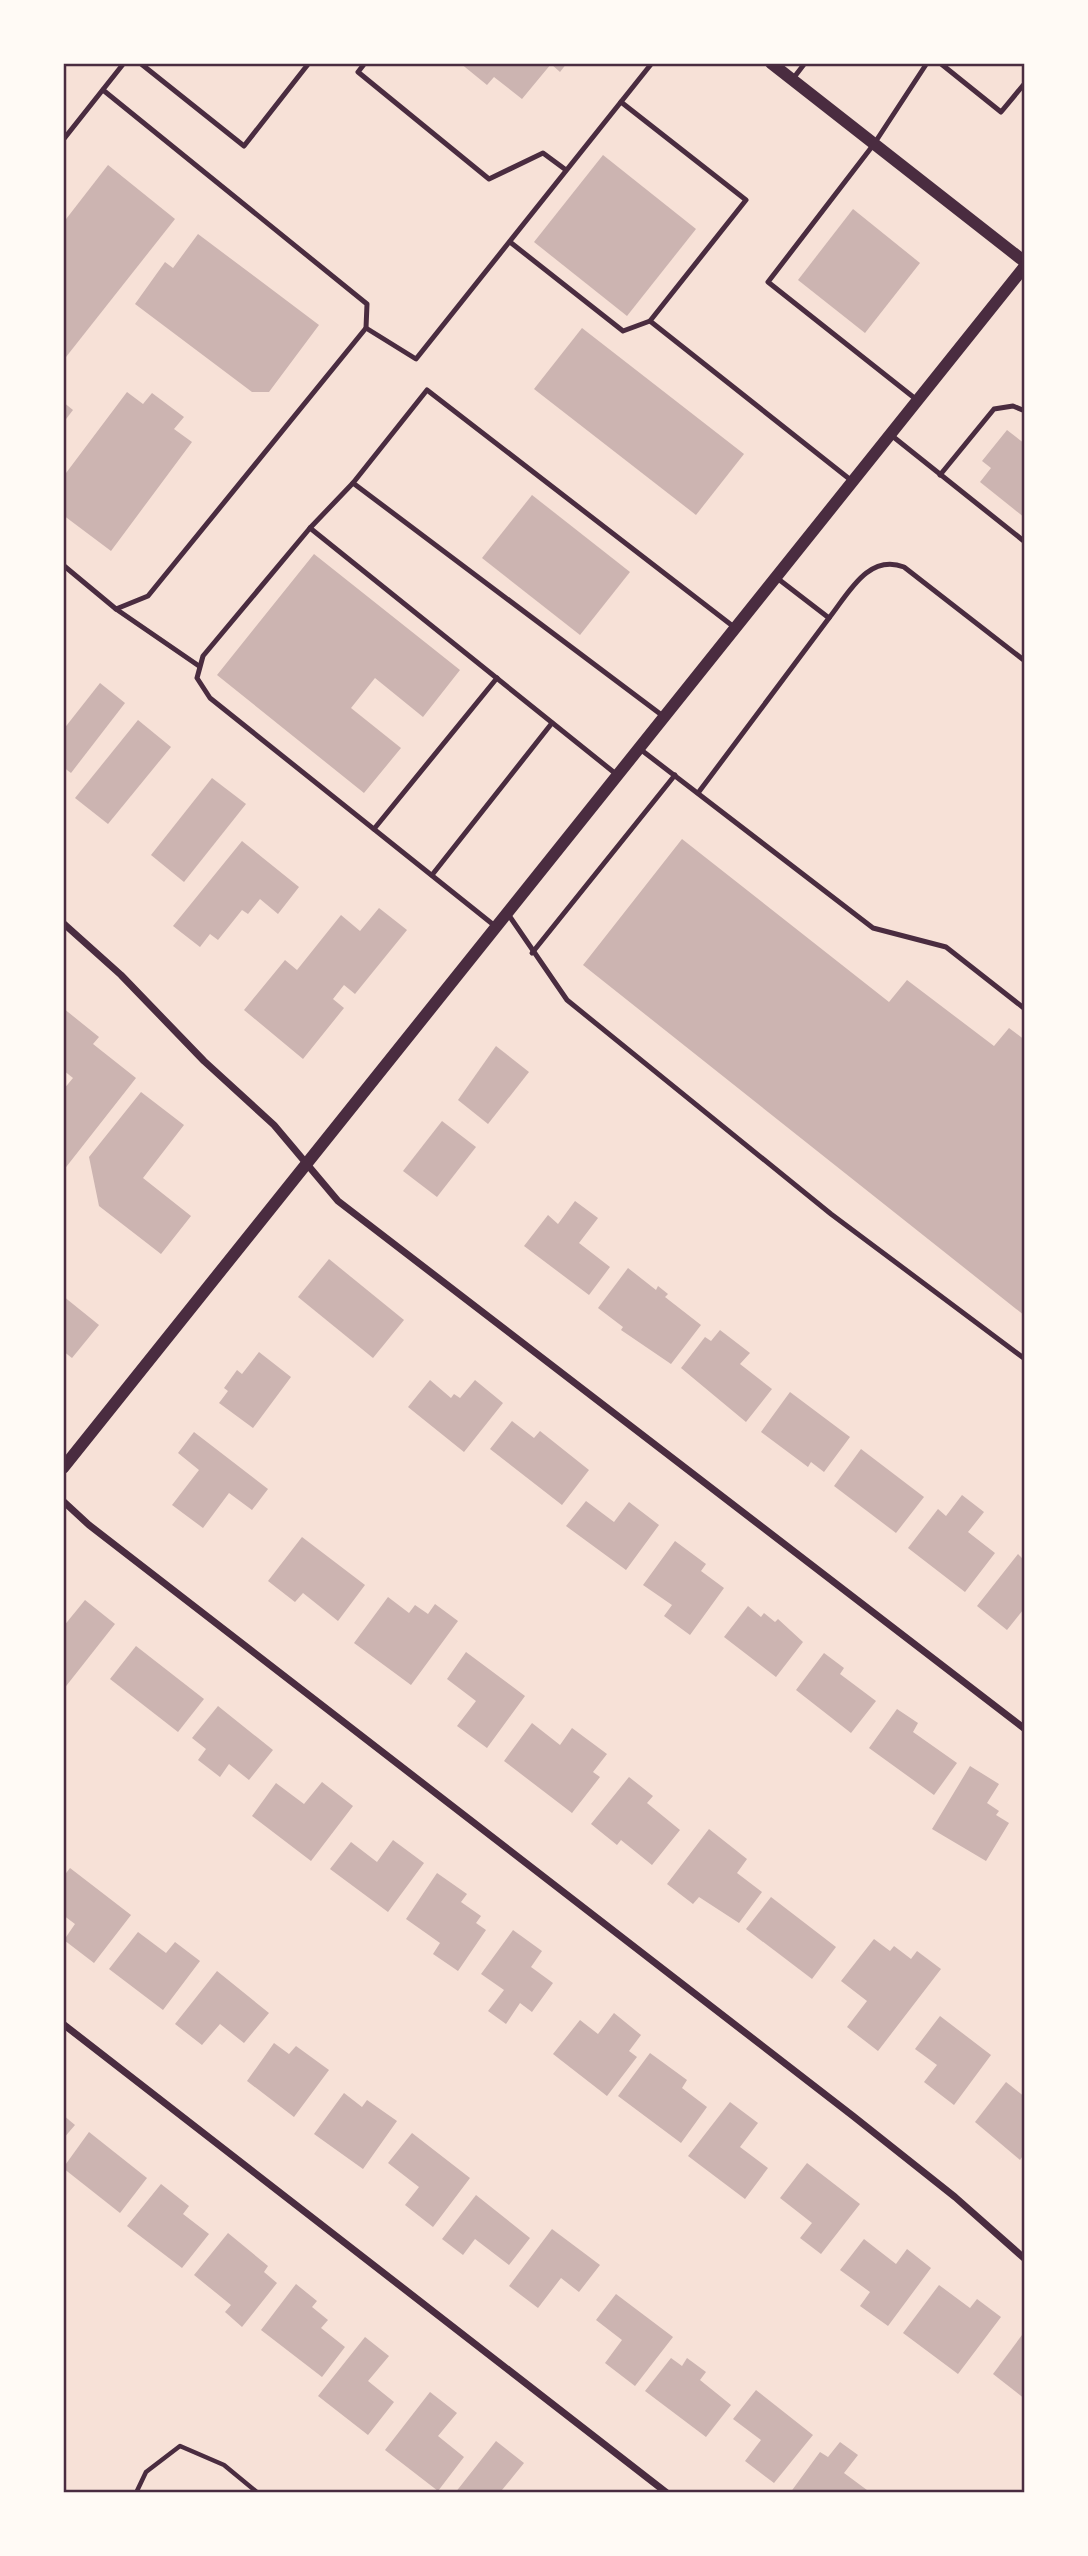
<svg xmlns="http://www.w3.org/2000/svg" width="1088" height="2556" font-family="'PT Sans Narrow',sans-serif">
<style>
.building{fill:#ccb4b1}
.lines{fill:none;stroke-linecap:round;stroke-linejoin:round}
.path{stroke:#4a2c40;stroke-width:4.5}
.service{stroke:#4a2c40;stroke-width:5}
.minor{stroke:#4a2c40;stroke-width:7}
.tertiary{stroke:#4a2c40;stroke-width:12}
.neatline{fill:none;stroke:#4a2c40;stroke-width:2.5}
</style>
<rect width="100%" height="100%" fill="#f7e1d7"/>
<g class="building">
<path d="M460,63h107l-7,9 -9,-8 -29,35 -28,-22 -7,8z"/>
<path d="M603,155l93,74 -69,87 -93,-74z"/>
<path d="M108,165l67,54 -109,138 -3,-2v-132z"/>
<path d="M853,209l67,54 -55,70 -67,-53z"/>
<path d="M198,234l121,91 -50,67h-17l-117,-88 30,-42 8,6z"/>
<path d="M582,328l162,126 -48,61 -162,-126z"/>
<path d="M127,392l16,12 9,-11 32,24 -10,12 18,13 -81,109 -48,-36v-38z"/>
<path d="M63,402l10,8 -10,13z"/>
<path d="M1007,430l18,14v74l-45,-36 11,-14 -9,-7z"/>
<path d="M532,495l98,77 -50,63 -98,-77z"/>
<path d="M314,554l146,116 -37,47 -48,-39 -24,30 50,40 -37,45 -147,-118z"/>
<path d="M100,683l25,20 -54,70 -8,-6v-37z"/>
<path d="M138,720l33,27 -63,77 -33,-26z"/>
<path d="M212,778l34,26 -62,78 -33,-27z"/>
<path d="M682,839l207,163 18,-22 87,66 15,-18 16,12v276l-442,-351z"/>
<path d="M242,841l57,46 -21,27 -18,-15 -12,15 -6,-4 -24,30 -8,-6 -10,13 -27,-21z"/>
<path d="M379,908l28,22 -52,64 -11,-9 -11,14 11,9 -41,51 -59,-49 41,-50 12,10 44,-55 19,16z"/>
<path d="M63,1008l36,29 -6,7 43,34 -73,93v-81l10,-12 -10,-8z"/>
<path d="M496,1046l33,26 -41,52 -30,-24z"/>
<path d="M141,1092l43,33 -41,53 48,38 -30,38 -62,-48 -10,-49z"/>
<path d="M442,1121l34,26 -39,50 -34,-26z"/>
<path d="M575,1201l23,17 -19,25 31,24 -21,28 -65,-49 24,-31 10,9z"/>
<path d="M329,1259l75,61 -31,38 -75,-61z"/>
<path d="M628,1268l28,22 2,-4 10,8 -3,3 36,28 -30,39 -50,-34 2,-3 -25,-19z"/>
<path d="M63,1296l36,29 -27,33 -9,-7z"/>
<path d="M720,1330l30,23 -10,11 32,25 -26,33 -65,-54 24,-31 6,4z"/>
<path d="M259,1352l32,25 -38,51 -34,-25 9,-12 -4,-3 13,-18 5,4z"/>
<path d="M430,1380l21,18 3,-4 6,4 15,-18 28,23 -39,49 -56,-45z"/>
<path d="M790,1392l60,45 -26,35 -13,-10 -3,5 -47,-35z"/>
<path d="M512,1421l22,17 6,-7 49,39 -27,35 -72,-56z"/>
<path d="M194,1432l74,57 -16,21 -23,-17 -26,35 -31,-23 27,-35 -21,-17z"/>
<path d="M861,1449l63,48 -28,36 -62,-47z"/>
<path d="M962,1495l22,17 -16,20 27,21 -30,39 -57,-44 30,-39 8,7z"/>
<path d="M586,1501l28,21 15,-20 30,23 -33,45 -60,-44z"/>
<path d="M302,1537l63,48 -27,36 -35,-28 -8,9 -27,-21z"/>
<path d="M675,1541l31,23 -5,7 23,17 -34,47 -26,-19 8,-11 -29,-20z"/>
<path d="M1018,1554l5,5 2,-3v56l-2,-2 -16,20 -30,-24z"/>
<path d="M388,1597l21,16 6,-8 13,9 7,-10 23,17 -47,64 -57,-42z"/>
<path d="M85,1600l30,24 -52,66v-63z"/>
<path d="M748,1606l13,11 3,-4 11,9 3,-3 25,23 -27,35 -52,-40z"/>
<path d="M136,1646l68,53 -26,33 -68,-53z"/>
<path d="M466,1652l59,44 -38,52 -30,-22 19,-25 -29,-22z"/>
<path d="M824,1653l20,15 -4,6 36,27 -25,32 -55,-43z"/>
<path d="M218,1706l55,44 -24,30 -20,-16 -9,13 -22,-17 8,-11 -14,-11z"/>
<path d="M897,1709l21,14 -5,9 44,31 -23,32 -65,-47z"/>
<path d="M532,1723l28,22 12,-17 35,26 -14,18 7,5 -28,36 -68,-52z"/>
<path d="M970,1766l29,18 -12,19 12,8 -3,4 13,8 -23,38 -54,-32z"/>
<path d="M629,1777l24,19 -6,7 33,27 -28,35 -31,-25 -4,5 -26,-21z"/>
<path d="M322,1782l31,24 -42,55 -59,-45 24,-33 28,21z"/>
<path d="M709,1829l38,30 -10,14 25,19 -23,31 -40,-26 -6,7 -26,-20z"/>
<path d="M393,1840l31,23 -36,49 -58,-43 21,-27 26,20z"/>
<path d="M70,1868l61,47 -37,48 -30,-23 11,-16 -12,-9v-38z"/>
<path d="M437,1873l30,21 -6,8 20,14 -5,7 10,7 -28,41 -25,-17 7,-11 -34,-24z"/>
<path d="M771,1897l65,50 -24,32 -66,-50z"/>
<path d="M513,1930l29,21 -11,16 22,16 -21,29 -12,-9 -14,21 -18,-13 16,-21 -23,-16z"/>
<path d="M138,1932l28,21 9,-11 25,19 -37,49 -54,-41z"/>
<path d="M874,1939l16,12 4,-5 17,13 6,-8 24,18 -63,82 -31,-24 20,-26 -26,-20z"/>
<path d="M217,1971l52,42 -25,30 -24,-19 -18,21 -27,-21z"/>
<path d="M614,2013l27,22 -12,16 8,6 -30,39 -54,-42 27,-34 18,14z"/>
<path d="M940,2016l51,39 -37,50 -30,-23 13,-17 -22,-16z"/>
<path d="M274,2043l15,11 7,-8 33,24 -35,47 -47,-36z"/>
<path d="M650,2053l37,27 -5,8 25,19 -26,36 -63,-47z"/>
<path d="M1006,2082l19,15v56l-5,7 -45,-38z"/>
<path d="M344,2093l18,14 5,-7 30,21 -34,48 -49,-35z"/>
<path d="M730,2102l28,21 -18,24 28,21 -23,31 -57,-43z"/>
<path d="M63,2115l12,10 -12,14z"/>
<path d="M89,2132l58,46 -27,35 -57,-45z"/>
<path d="M412,2133l58,45 -37,49 -28,-22 14,-18 -31,-24z"/>
<path d="M807,2163l53,41 -39,50 -21,-16 12,-15 -32,-25z"/>
<path d="M161,2184l28,22 -6,8 26,20 -27,34 -55,-42z"/>
<path d="M476,2195l54,43 -21,27 -34,-26 -12,16 -21,-16z"/>
<path d="M552,2229l48,36 -21,27 -18,-14 -23,30 -29,-22z"/>
<path d="M228,2233l40,33 -4,6 13,11 -35,44 -17,-15 6,-7 -37,-30z"/>
<path d="M864,2239l32,25 11,-15 24,19 -43,58 -28,-20 10,-14 -30,-22z"/>
<path d="M296,2284l21,17 -5,6 16,13 -7,8 24,19 -23,30 -61,-47z"/>
<path d="M939,2285l31,23 7,-9 24,18 -43,57 -55,-41z"/>
<path d="M616,2294l57,43 -38,49 -30,-23 17,-23 -26,-20z"/>
<path d="M1025,2331v68l-32,-25z"/>
<path d="M365,2337l24,19 -21,25 26,21 -26,33 -50,-39z"/>
<path d="M671,2358l11,8 5,-8 19,14 -6,8 31,25 -25,32 -61,-46z"/>
<path d="M756,2390l57,45 -39,48 -29,-22 16,-21 -28,-21z"/>
<path d="M430,2392l27,21 -19,23 26,21 -26,34 -53,-41z"/>
<path d="M496,2441l28,22 -22,27 3,3h-50z"/>
<path d="M840,2442l18,13 -14,18 27,20h-81l30,-41 8,5z"/>
</g>
<g class="lines">
<path class="path" d="M136,2493l10,-21 34,-26 44,19 34,28"/>
<g class="service">
<path d="M140,63l104,83 65,-83"/>
<path d="M365,63l-7,9 131,107 54,-26 23,17"/>
<path d="M940,63l61,49 24,-29"/>
<path d="M792,80l13,-17"/>
<path d="M621,102l125,98 -96,121 202,160"/>
<path d="M63,140l61,-77"/>
<path d="M510,242l113,89 27,-10"/>
<path d="M366,328l50,31 236,-296"/>
<path d="M917,400l-149,-118 106,-138 53,-81"/>
<path d="M891,435l134,107"/>
<path d="M940,475l54,-66 19,-3 12,5"/>
<path d="M353,483l-43,45 -107,128 -6,22 13,20 285,228"/>
<path d="M310,528l306,246"/>
<path d="M63,565l53,44 32,-13 218,-268 1,-24 -264,-214"/>
<path d="M777,578l52,40c19,-24 39,-65 75,-51l121,94"/>
<path d="M116,609l83,57"/>
<path d="M663,716l-310,-233 74,-93 307,237"/>
<path d="M640,749l233,179 73,19 79,62"/>
<path d="M698,793l131,-175"/>
<path d="M374,829l123,-151"/>
<path d="M432,875l120,-152"/>
<path d="M508,914l59,86 264,214 194,145"/>
<path d="M532,953l143,-178"/>
</g>
<g class="minor">
<path d="M63,923l58,52 83,86 70,64 64,76 687,528"/>
<path d="M63,1501l26,24 764,591 102,81 70,62"/>
<path d="M63,2024l604,469"/>
</g>
<g class="tertiary">
<path d="M771,63l254,199"/>
<path d="M63,1468l962,-1202"/>
</g>
</g>
<rect width="1088" height="2556" fill="none" stroke="#fffaf5" stroke-width="130"/>
<rect x="65" y="65" width="958" height="2426" class="neatline"/>
</svg>
